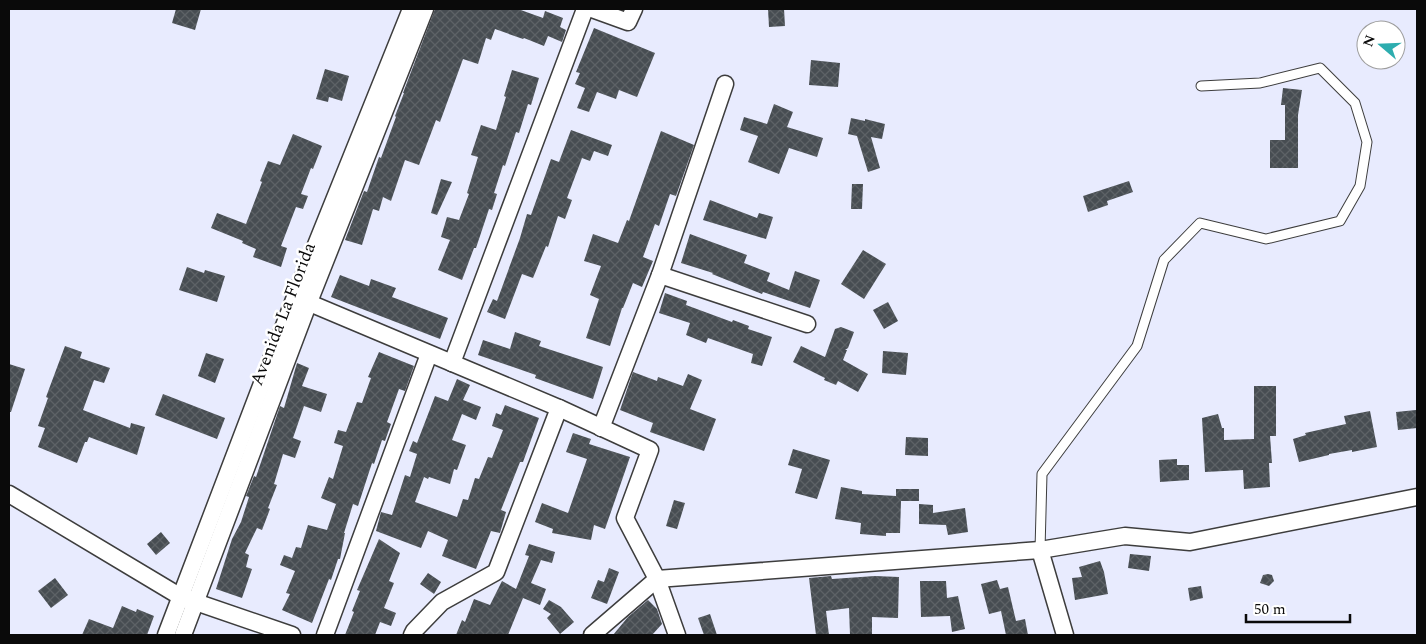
<svg xmlns="http://www.w3.org/2000/svg" width="1426" height="644" font-family="Spectral,serif">
<style>
.building{fill:url(#building-cross-hatch)}
.lines{fill:none;stroke-linecap:round;stroke-linejoin:round}
.service-casing{stroke:#3d3d3d;stroke-width:11}
.minor-casing{stroke:#3d3d3d;stroke-width:19}
.service{stroke:#fff;stroke-width:9}
.minor{stroke:#fff;stroke-width:16}
.labels{text-anchor:middle;dominant-baseline:central;stroke-width:5;stroke-linejoin:round;paint-order:stroke}
.street-label{font-size:18px;fill:#0a0a0a;stroke:#fff}
</style>
<defs>
<pattern id="building-cross-hatch" width="8" height="8" patternUnits="userSpaceOnUse" patternTransform="scale(1.25)"><rect width="8" height="8" fill="#474d52"/><path d="M0 0l8 8M0 8l8-8" fill="none" stroke="#5d6266"/></pattern>
</defs>
<rect width="100%" height="100%" fill="#e8ebfe"/>
<g class="building">
<path d="M176,9h25l-6,21 -23,-7z"/>
<path d="M435,9h83l25,9 2,-7 18,7 -3,9 6,3 -4,12 -14,-6 -4,10 -20,-8 -1,1 -28,-10 -4,11 -5,-2 -8,26 -15,-5 -23,63 -4,-2 -17,45 -14,-5 -14,41 -8,-4 -4,14 -6,-2 -11,36 -17,-5 19,-49 3,1 12,-35 2,1 15,-41 -1,-1 9,-23h-1z"/>
<path d="M768,9h16l1,17 -16,1z"/>
<path d="M594,28l61,25 -18,44 -18,-7 -3,9 -19,-7 -8,20 -12,-4 8,-20 -10,-4 5,-11 -4,-1z"/>
<path d="M811,60l29,3 -2,24 -29,-2z"/>
<path d="M325,69l24,7 -7,25 -13,-4 -1,5 -12,-3z"/>
<path d="M512,70l27,8 -8,27 -3,-1 -9,29 -3,-1 -11,34 -2,-1 -9,28 3,1 -5,16 -3,-1 -13,39h-2l-12,32 -24,-10 12,-30 -9,-3 6,-20 12,3 10,-26 -2,-1 11,-36 -7,-2 10,-30 15,5 10,-33 -2,-1z"/>
<path d="M1283,88l19,2 -4,25v53h-28v-28h15v-35h-4z"/>
<path d="M774,104l19,8 -6,15 36,11 -6,19 -28,-9 -10,26 -31,-12 10,-26 -18,-6 4,-13 23,7z"/>
<path d="M851,118l14,3v-2l20,5 -3,15 -11,-2 9,31 -12,4 -11,-36 -9,-2z"/>
<path d="M571,130l41,15 -4,11 -14,-5 -4,10 -8,-3 -15,40 5,2 -7,19 -7,-3 -10,31 -2,-1 -13,32 -11,-4 -17,45 -18,-7 6,-13 4,2 23,-63 7,-24 4,1 20,-56 8,3z"/>
<path d="M661,131l33,14 -18,51 -6,-2 -11,32 -4,-2 -12,33 10,4 -11,26 -9,-4 -10,25h-1l-12,38 -24,-8 13,-39 -9,-4 11,-29 -17,-5 9,-27 25,9 9,-23 2,1z"/>
<path d="M293,134l29,12 -9,23 -2,-1 -10,26 7,2 -5,13 -7,-2 -15,39 6,2 -6,19 -28,-10 3,-8 -14,-6 1,-2 -32,-13 6,-15 29,11 16,-42 -2,-1 8,-20 12,4z"/>
<path d="M441,179l11,3 -15,33 -6,-2z"/>
<path d="M1129,181l4,11 -26,9 1,4 -20,7 -5,-16z"/>
<path d="M852,184h11l-1,25h-11z"/>
<path d="M710,200l47,18 2,-5 14,4 -7,22 -63,-19z"/>
<path d="M690,234l57,21 -3,8 26,10 -3,8 22,9 6,-19 25,9 -10,28 -47,-16 -1,2 -50,-20 1,-1 -32,-10z"/>
<path d="M863,250l23,14 -22,35 -23,-15z"/>
<path d="M187,267l17,6 1,-3 20,6 -8,26 -38,-12z"/>
<path d="M340,275l29,11 2,-7 25,9 -4,9 56,21 -8,21 -109,-42z"/>
<path d="M665,293l22,8 -1,4 46,17 1,-2 16,6 -1,3 24,8 -10,29 -11,-3 2,-9 -45,-16 -2,5 -20,-8 4,-12 -31,-10z"/>
<path d="M888,302l10,19 -14,8 -11,-19z"/>
<path d="M841,327l13,5 -6,16 -3,2h2l-4,10 25,14 -10,18 -20,-11 -2,4 -12,-5 1,-2 -32,-16 8,-16 24,11 10,-28z"/>
<path d="M515,332l26,9 -2,5 64,21 -10,32 -58,-21 1,-3 -58,-20 5,-15 27,9z"/>
<path d="M65,346l17,6 -2,6 30,10 -6,15 -10,-3 -11,30 47,18 1,-5 14,4 -8,28 -48,-18 -2,5h-2l-8,21 -39,-16 7,-19 -7,-2 10,-28 -2,-1z"/>
<path d="M883,351l25,2 -2,22 -24,-2z"/>
<path d="M379,352l35,14 -9,25 -6,-2 -12,33 4,2 -6,17 -3,-1 -8,24 -2,-1 -14,43 -5,-2 -9,29h1l-5,26h-2l-7,21 -2,-1 -17,44 -30,-13 8,-16 -4,-1 9,-22 -15,-6 4,-10 8,3 4,-11 5,1 7,-23 19,5 9,-26 -15,-6 8,-21 4,2 10,-33 -9,-3 4,-13 8,2 11,-30 5,1 9,-25 -3,-1z"/>
<path d="M206,353l18,6 -9,24 -17,-7z"/>
<path d="M297,363l12,5 -7,18 25,8 -6,18 -17,-6 -11,32 8,3 -6,17 -12,-4 -9,30 3,1 -9,23 2,1 -8,21 -5,-2 -12,25 4,2 -3,12 6,2 -10,29 -26,-9 16,-50 9,-17 8,-25 -3,-1 8,-20 2,1 24,-71 4,2z"/>
<path d="M9,364l16,5 -14,43h-2z"/>
<path d="M633,372l24,9 1,-4 25,9 5,-12 14,6 -12,29 26,10 -12,32 -54,-19 3,-9 -33,-13z"/>
<path d="M457,379l13,6 -7,15 18,7 -5,13 -14,-6 -10,26 14,5 -9,25 -3,-1 -4,15 -21,-7 -1,2 -4,-2 -9,25 42,15 6,-18 5,1 7,-22 4,1 9,-22 4,1 11,-28 -11,-4 4,-13 5,2 4,-10 34,13 -16,44h-3l-19,48 5,2 -6,21 -9,-2 -15,38 -34,-13 6,-16 -20,-9 -7,17 -45,-17 5,-19 11,3 13,-40 5,2 7,-23 -8,-3 4,-10 4,2 18,-47 13,5z"/>
<path d="M1254,386h22v50h-6l2,27h-3l1,24 -26,2 -1,-19 -38,2 -3,-54 16,-4 4,14h2v12l30,-1z"/>
<path d="M163,394l62,24 -8,21 -62,-24z"/>
<path d="M1416,410l1,18 -19,2 -2,-18z"/>
<path d="M1370,411l7,36 -25,5v-2l-23,4v1l-30,7 -6,-23 13,-4 -1,-2 41,-9 -2,-8z"/>
<path d="M573,433l18,6 -2,5 41,13 -25,72 -11,-4 -3,15 -39,-7 1,-4 -18,-7 7,-19 26,10 19,-54 -21,-7z"/>
<path d="M906,437l22,1v18l-23,-1z"/>
<path d="M793,449l37,11 -13,39 -22,-6 7,-24 -14,-4z"/>
<path d="M1177,459v6h12v15l-29,2 -1,-22z"/>
<path d="M841,487l21,4v3l34,2v-7h23v12h-18l-1,32h-14v3l-26,-2 1,-11 -26,-4z"/>
<path d="M674,500l11,3 -8,26 -11,-3z"/>
<path d="M919,504l14,1v8l32,-5 3,24 -20,3 -2,-10 -27,-1z"/>
<path d="M161,532l9,11 -14,12 -9,-11z"/>
<path d="M379,539l21,14 -11,28 5,2 -10,25 12,5 -5,13 -11,-4 -5,13h-30l9,-23 -2,-1 8,-20 -3,-1z"/>
<path d="M529,544l26,8 -3,11 -11,-3 -10,23 15,6 -6,16 -17,-7 -15,37h-52l6,-15 3,2 9,-23 16,6 12,-24 14,8 13,-33 -4,-1z"/>
<path d="M1130,554l21,2 -2,15 -21,-3z"/>
<path d="M1100,561l4,11 4,22 -33,6 -3,-22 10,-1 -3,-10z"/>
<path d="M609,568l10,4 -12,32 -16,-6 7,-18 6,2z"/>
<path d="M428,573l13,9 -7,12 -14,-10z"/>
<path d="M1268,574l4,1 2,6 -5,5 -9,-3 3,-8z"/>
<path d="M831,576l1,3 43,-3 24,1 -1,41 -26,-1v18h-22l-1,-27 -23,3 3,24h-13l-7,-57z"/>
<path d="M55,578l13,17 -17,13 -13,-17z"/>
<path d="M997,580l3,9 8,-2 8,34 9,-2 3,16h-22l-5,-24 -12,3 -8,-30z"/>
<path d="M920,581h26l1,17 11,-2 7,33 -13,3 -2,-16 -29,1z"/>
<path d="M1201,586l2,12 -13,3 -2,-13z"/>
<path d="M549,600l12,7 13,15 -14,12 -13,-16 4,-4 -8,-5z"/>
<path d="M648,600l9,9 5,15 -10,11h-39l15,-18z"/>
<path d="M122,606l14,6 1,-3 17,7 -7,19h-65l7,-16 24,9z"/>
<path d="M710,614l7,21h-13l-6,-17z"/>
</g>
<g class="lines">
<g class="service-casing">
<path id="service" d="M1040,550l2,-76 95,-128 27,-86 36,-37 66,16 74,-18 20,-35 7,-44 -12,-39 -35,-35 -60,15 -59,3"/>
</g>
<g class="minor-casing">
<g id="minor">
<path d="M592,9l36,13 6,-13"/>
<path d="M660,275l147,49"/>
<path d="M300,299l259,109 91,42 -25,68 32,61 20,56"/>
<path d="M452,363l133,-354"/>
<path d="M601,428l59,-153 65,-191"/>
<path d="M9,494l172,103 111,38"/>
<path d="M1040,550l25,85"/>
<path d="M166,635l129,-338 116,-288"/>
<path d="M183,635l126,-333 116,-293"/>
<path d="M325,635l104,-281"/>
<path d="M412,635l2,-4 28,-29 54,-30 63,-164"/>
<path d="M592,635l65,-56 383,-29 85,-14 65,6 227,-45"/>
</g>
</g>
<use href="#service" class="service"/>
<use href="#minor" class="minor"/>
</g>
<g class="labels">
<g class="street-label">
<text transform="translate(283 314) rotate(-69)">Avenida La Florida</text>
</g>
</g>
<rect width="1426" height="644" fill="none" stroke="#0a0a0a" stroke-width="20"/>
<g transform="translate(1381 45) rotate(289)"><circle r="24" fill="#ffffff" stroke="#9d9d9d"/>
<path d="M0-4L9 19L0 12L-9 19Z" fill="#2dadaf"/>
<text y="-8" font-size="14" font-weight="bold" text-anchor="middle" fill="#0a0a0a">N</text>
</g>
<path d="M1246 614v8h104v-8" fill="none" stroke="#0a0a0a" stroke-width="2.5"/>
<text x="1254" y="614" font-size="15" fill="#0a0a0a" stroke="#ffffff" stroke-width="4" paint-order="stroke">50 m</text>
</svg>
